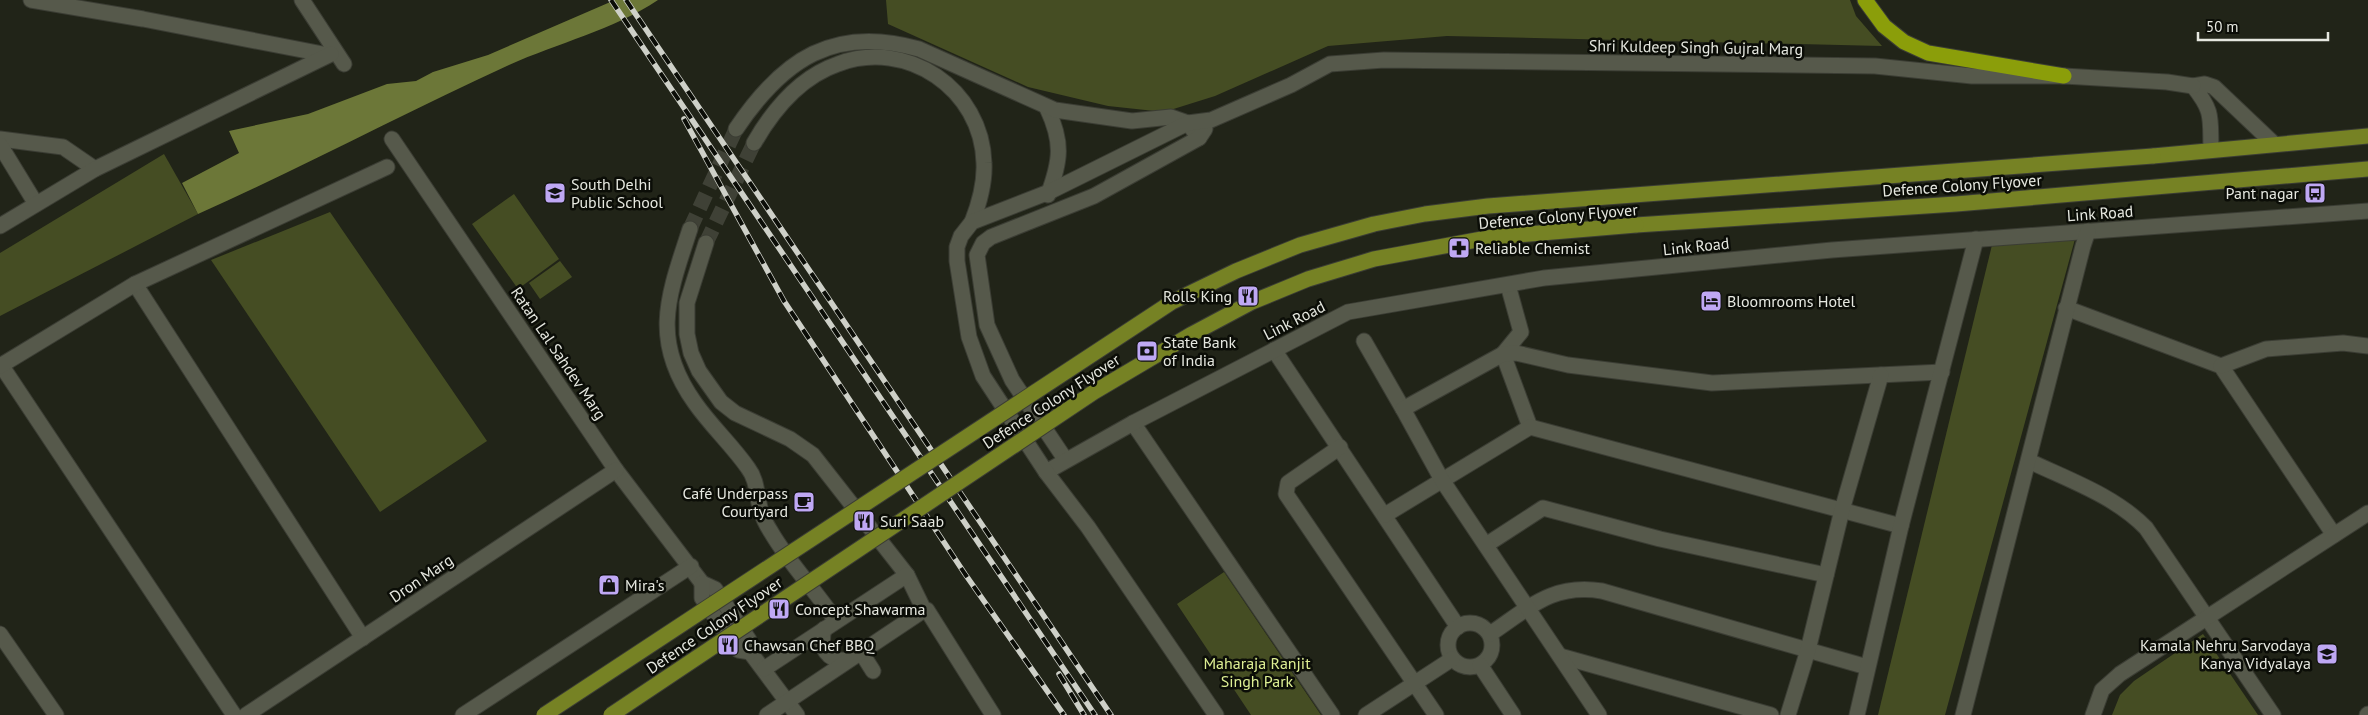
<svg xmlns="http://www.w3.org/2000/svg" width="2368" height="715" font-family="'PT Sans',sans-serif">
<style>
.green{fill:#454d23}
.water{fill:#6c7738}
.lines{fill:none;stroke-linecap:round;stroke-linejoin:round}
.minor-tunnel{stroke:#3f4136;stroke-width:15;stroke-dasharray:15 8;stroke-linecap:butt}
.minor-casing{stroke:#3b3d34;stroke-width:17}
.major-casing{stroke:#3b3d34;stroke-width:17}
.highway-casing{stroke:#3b3d34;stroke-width:17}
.minor{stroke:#56594b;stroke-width:15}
.major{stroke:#768224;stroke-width:15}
.highway{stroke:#8b9e0a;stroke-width:15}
.rail-casing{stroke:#ced0c8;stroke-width:5.5}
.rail{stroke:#0b0d07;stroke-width:4;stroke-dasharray:11;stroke-linecap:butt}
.major-bridge-casing{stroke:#3b3d34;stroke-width:17;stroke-linecap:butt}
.major-bridge{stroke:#768224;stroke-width:15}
.labels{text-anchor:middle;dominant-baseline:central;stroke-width:5;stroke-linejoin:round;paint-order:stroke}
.street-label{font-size:16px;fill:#e6e8e0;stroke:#0b0d07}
.poi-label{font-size:16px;fill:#e6e8e0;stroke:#0b0d07;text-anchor:start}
.park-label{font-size:16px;fill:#deef94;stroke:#0b0d07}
</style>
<rect width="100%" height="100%" fill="#212418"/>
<g class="green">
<path d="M886,0h964l6,16 26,30 -435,-10 -119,10 -113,50 -51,16 -56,-6 -80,-19 -140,-63z"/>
<path d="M164,154l34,60 -198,102v-63z"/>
<path d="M514,194l45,65 -41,30 -46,-65z"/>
<path d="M330,212l157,229 -107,71 -169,-252z"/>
<path d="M2075,239l-130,476h-67l114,-470z"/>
<path d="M560,261l12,16 -32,22 -11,-16z"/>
<path d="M1224,572l97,143h-70l-74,-111z"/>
<path d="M2203,634l55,81h-146l8,-20 14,-14z"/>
</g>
<path class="water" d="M615,0h43c-45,30 -100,43 -149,65 -105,48 -206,102 -311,149l-16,-31 57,-30 -10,-22 79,-17 79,-30 29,-3 17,-9 55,-17z"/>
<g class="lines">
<g class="minor-tunnel">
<path d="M690,229l46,-100"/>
<path d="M706,243l48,-100"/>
</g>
<g class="minor-casing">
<g id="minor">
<path d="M31,0l112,19 185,36"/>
<path d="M302,0l42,64"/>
<path d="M1047,108c16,34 14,52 1,87"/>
<path d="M736,129c47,-70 98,-104 183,-80l136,61 77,11 39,-4 17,6 11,15"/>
<path d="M0,139l63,8 32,22"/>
<path d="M392,139l224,331 86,113 13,6 34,51 1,12 47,63"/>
<path d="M754,143c19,-33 46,-66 84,-79 69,-26 144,25 146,99 1,20 -5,41 -12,59"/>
<path d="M0,145l36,59"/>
<path d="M2211,150c-1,-32 3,-38 -18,-64l12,-2 9,3 59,56"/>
<path d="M0,226l95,-57 236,-115"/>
<path d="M690,229c-22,67 -40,111 5,174 16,23 37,42 53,65 10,13 8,28 13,43 2,7 6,15 10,21 18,31 45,59 65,89"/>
<path d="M706,243l-19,60v31l4,19 8,18 22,31 14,11 55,26 23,16 94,120 17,35h3l66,105"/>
<path d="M135,284l228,354"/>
<path d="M1508,285l13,47 -18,22 27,73"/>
<path d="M2066,308l155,58 113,169"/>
<path d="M1364,341l39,68"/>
<path d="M1274,350l184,277"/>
<path d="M1,365l233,350"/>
<path d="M0,366l135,-82 252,-117"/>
<path d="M2221,366l45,-17 77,-6 25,3"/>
<path d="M1133,423l199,292"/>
<path d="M1340,447l-52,36 -2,11 150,221"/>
<path d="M1065,459l-53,-79 -25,-55 -10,-70 6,-12 8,-6 103,-41 105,-58 6,-9"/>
<path d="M2029,461c40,19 86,35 117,67l127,187"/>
<path d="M1046,472l87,-49 215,-111 196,-34 288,-28 536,-39"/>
<path d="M1385,515l145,-88 371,99"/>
<path d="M1486,545l57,-37 117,31 166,36"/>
<path d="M702,583v15l36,52 12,2"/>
<circle cx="1470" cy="645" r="22"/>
<path d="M824,629c-5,19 3,33 24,31"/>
<path d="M0,634l56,81"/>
<path d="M1490,634c39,-26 62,-51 112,-43l265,76"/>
<path d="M861,652l12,19"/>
<path d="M1560,656l211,59"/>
<path d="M1480,665l33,50"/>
<path d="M764,669l143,-94"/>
<path d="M246,715l370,-245"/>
<path d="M463,715l228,-149"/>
<path d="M767,715l157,-105"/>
<path d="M1216,715l-128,-188 -42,-55 -63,-96 -14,-39 -12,-76v-14l4,-11 11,-14 77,-30 139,-69 23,-3 80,-35 39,-21 54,-4 491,6 97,10h92l103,6 26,4"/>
<path d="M1366,715l86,-56"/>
<path d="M1599,715l-157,-235 -39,-71 100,-55 13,-1 52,12 144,18 230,-11"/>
<path d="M1788,715l20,-65 34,-140 39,-135"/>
<path d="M1857,715l44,-189 75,-287"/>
<path d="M1963,715l120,-469 5,-15"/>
<path d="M2093,715l9,-25 18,-16 248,-161"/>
<path d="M2367,715l1,-1"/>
</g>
</g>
<g class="major-casing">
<g id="major">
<path d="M2153,156l215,-20"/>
<path d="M1636,225l320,-21 412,-35"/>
</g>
</g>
<g class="highway-casing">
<path id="highway" d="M1865,0l19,26 20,16 24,11 136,23"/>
</g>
<use href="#minor" class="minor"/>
<use href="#major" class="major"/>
<use href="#highway" class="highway"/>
<g class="rail-casing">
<g id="rail">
<path d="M611,0l484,715"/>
<path d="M626,0l485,715"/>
<path d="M684,119l100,182 181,273 99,141"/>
<path d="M1059,674l25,41"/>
</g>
</g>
<use href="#rail" class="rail"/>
<g class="major-bridge-casing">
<g id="major-bridge">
<path d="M544,715l628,-413 64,-31 64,-26 74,-21 51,-10 63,-8 665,-50"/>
<path d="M611,715l483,-323 98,-58 60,-32 56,-23 66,-20 119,-22 143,-12"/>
</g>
</g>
<use href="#major-bridge" class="major-bridge"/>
</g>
<defs>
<g id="school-square" transform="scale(1.125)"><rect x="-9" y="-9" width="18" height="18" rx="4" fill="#bfa8f4" stroke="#0b0d07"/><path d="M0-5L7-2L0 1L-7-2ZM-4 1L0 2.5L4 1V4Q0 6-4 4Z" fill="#111"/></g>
<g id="bus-square" transform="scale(1.125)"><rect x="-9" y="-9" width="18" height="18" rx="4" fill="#bfa8f4" stroke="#0b0d07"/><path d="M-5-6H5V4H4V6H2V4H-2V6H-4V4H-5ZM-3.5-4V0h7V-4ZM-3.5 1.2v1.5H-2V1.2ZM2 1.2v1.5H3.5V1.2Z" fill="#111"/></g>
<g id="pharmacy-square" transform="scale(1.125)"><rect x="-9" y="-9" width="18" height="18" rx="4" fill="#bfa8f4" stroke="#0b0d07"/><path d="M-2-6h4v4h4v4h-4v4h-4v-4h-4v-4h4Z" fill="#111"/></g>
<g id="restaurant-square" transform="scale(1.125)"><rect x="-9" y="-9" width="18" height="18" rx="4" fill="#bfa8f4" stroke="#0b0d07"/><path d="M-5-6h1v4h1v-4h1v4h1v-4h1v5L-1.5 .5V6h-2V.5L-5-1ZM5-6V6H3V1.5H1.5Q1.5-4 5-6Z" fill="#111"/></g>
<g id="hotel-square" transform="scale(1.125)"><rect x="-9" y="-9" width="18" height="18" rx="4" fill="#bfa8f4" stroke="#0b0d07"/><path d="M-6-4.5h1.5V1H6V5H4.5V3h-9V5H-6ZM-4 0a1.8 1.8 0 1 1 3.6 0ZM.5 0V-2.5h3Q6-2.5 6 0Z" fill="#111"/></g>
<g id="bank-square" transform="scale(1.125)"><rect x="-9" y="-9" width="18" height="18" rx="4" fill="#bfa8f4" stroke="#0b0d07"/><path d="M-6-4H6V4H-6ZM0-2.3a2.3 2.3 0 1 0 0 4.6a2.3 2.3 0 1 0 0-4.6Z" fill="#111"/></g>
<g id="cafe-square" transform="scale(1.125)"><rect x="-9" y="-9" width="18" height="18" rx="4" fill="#bfa8f4" stroke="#0b0d07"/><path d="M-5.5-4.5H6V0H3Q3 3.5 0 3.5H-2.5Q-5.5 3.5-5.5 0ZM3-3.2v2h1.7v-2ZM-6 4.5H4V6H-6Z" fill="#111"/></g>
<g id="shop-square" transform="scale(1.125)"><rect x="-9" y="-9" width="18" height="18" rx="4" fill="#bfa8f4" stroke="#0b0d07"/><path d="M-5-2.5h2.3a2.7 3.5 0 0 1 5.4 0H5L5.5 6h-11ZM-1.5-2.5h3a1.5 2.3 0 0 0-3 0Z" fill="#111"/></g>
</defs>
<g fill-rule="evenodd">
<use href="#school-square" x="555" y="193"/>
<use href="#bus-square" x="2315" y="193"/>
<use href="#pharmacy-square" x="1459" y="248"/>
<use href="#restaurant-square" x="1248" y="296"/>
<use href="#hotel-square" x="1711" y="301"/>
<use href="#bank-square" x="1147" y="351"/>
<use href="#cafe-square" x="804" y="502"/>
<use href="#restaurant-square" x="864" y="521"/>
<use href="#shop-square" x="609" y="585"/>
<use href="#restaurant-square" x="779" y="609"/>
<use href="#restaurant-square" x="728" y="645"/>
<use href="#school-square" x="2327" y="654"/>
</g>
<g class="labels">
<g class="street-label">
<text transform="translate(1696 47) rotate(1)">Shri Kuldeep Singh Gujral Marg</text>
<text transform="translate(1962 185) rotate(-4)">Defence Colony Flyover</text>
<text transform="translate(2100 213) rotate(-4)">Link Road</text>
<text transform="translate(1558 216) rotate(-5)">Defence Colony Flyover</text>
<text transform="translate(1696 246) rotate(-6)">Link Road</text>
<text transform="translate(1294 320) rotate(-27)">Link Road</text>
<text transform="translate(559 353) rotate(56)">Ratan Lal Sahdev Marg</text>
<text transform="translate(1051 401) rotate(-33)">Defence Colony Flyover</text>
<text transform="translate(421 578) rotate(-34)">Dron Marg</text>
<text transform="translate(714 625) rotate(-34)">Defence Colony Flyover</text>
</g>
<g class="poi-label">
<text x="571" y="184">South Delhi<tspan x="571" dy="18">Public School</tspan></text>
<text x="2299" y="193" text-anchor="end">Pant nagar</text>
<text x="1475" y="248">Reliable Chemist</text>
<text x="1232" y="296" text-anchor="end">Rolls King</text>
<text x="1727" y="301">Bloomrooms Hotel</text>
<text x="1163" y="342">State Bank<tspan x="1163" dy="18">of India</tspan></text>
<text x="788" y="493" text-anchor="end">Café Underpass<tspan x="788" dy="18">Courtyard</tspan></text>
<text x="880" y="521">Suri Saab</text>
<text x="625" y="585">Mira's</text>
<text x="795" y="609">Concept Shawarma</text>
<text x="744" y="645">Chawsan Chef BBQ</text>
<text x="2311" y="645" text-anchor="end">Kamala Nehru Sarvodaya<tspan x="2311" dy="18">Kanya Vidyalaya</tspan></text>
</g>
<g class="park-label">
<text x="1257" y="663">Maharaja Ranjit<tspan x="1257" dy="18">Singh Park</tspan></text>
</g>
</g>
<path d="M2198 32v8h130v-8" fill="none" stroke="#e6e8e0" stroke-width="2.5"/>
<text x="2206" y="32" font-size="15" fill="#e6e8e0" stroke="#0b0d07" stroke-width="4" paint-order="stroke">50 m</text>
</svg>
